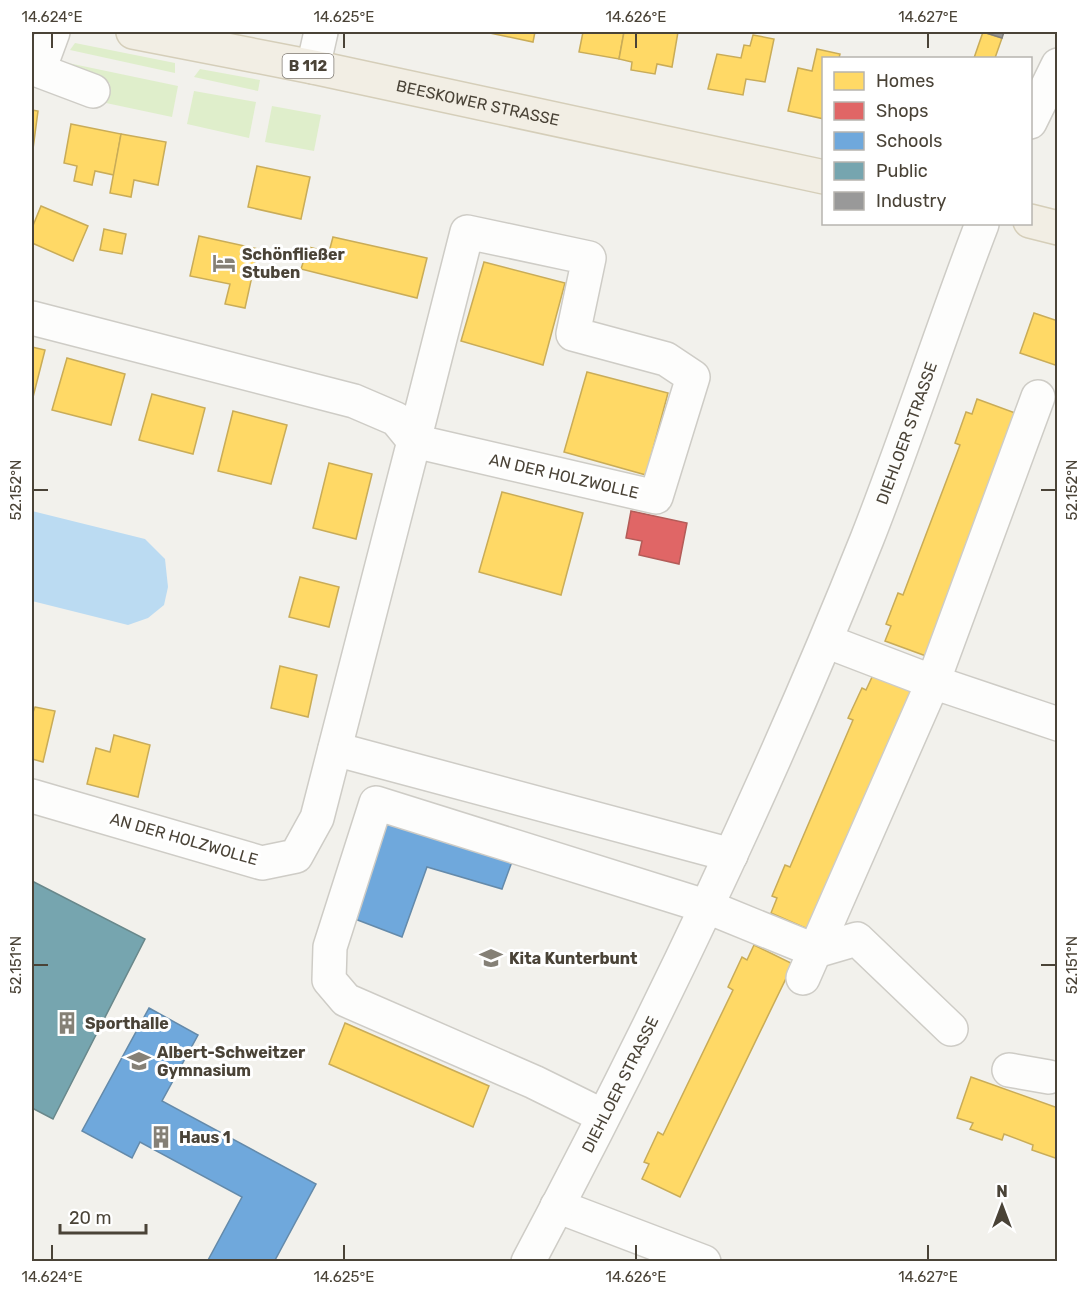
<svg xmlns="http://www.w3.org/2000/svg" width="1089" height="1293" font-family="Rubik,sans-serif">
<style>
.green{fill:#dfeecb}
.water{fill:#bbdbf2}
.homes{fill:#ffd966;stroke:#c9ac58;stroke-width:1.5}
.shops{fill:#e06666;stroke:#b35c58;stroke-width:1.5}
.schools{fill:#6fa8dc;stroke:#648aaa;stroke-width:1.5}
.public{fill:#76a5af;stroke:#69888b;stroke-width:1.5}
.industry{fill:#999;stroke:#817f7c;stroke-width:1.5}
.lines{fill:none;stroke-linecap:round;stroke-linejoin:round}
.minor-casing{stroke:#ceccc6;stroke-width:36}
.major-casing{stroke:#d5ceb9;stroke-width:36}
.minor{stroke:#fdfdfc;stroke-width:33}
.major{stroke:#f2eee4;stroke-width:33}
.ticks{fill:none;stroke:#4a4337;stroke-width:2}
.labels{text-anchor:middle;dominant-baseline:central;stroke-width:6;stroke-linejoin:round;paint-order:stroke}
.shield{fill:#fff;stroke:#807b73;stroke-width:1.5}
.shield-label{font-size:15px;font-weight:bold;fill:#4a4337}
.street-label{font-size:16px;fill:#4a4337;stroke:#fff}
.poi-label{font-size:16px;font-weight:bold;fill:#4a4337;stroke:#fff;text-anchor:start}
.neatline{fill:none;stroke:#4a4337;stroke-width:2}
.ticks-label{font-size:15px;text-anchor:middle;fill:#4a4337}
</style>
<rect width="100%" height="100%" fill="#f2f1ec"/>
<g class="green">
<path d="M75,43l100,20v10l-105,-23z"/>
<path d="M68,63l110,23 -6,31 -66,-14 4,-20 -41,-8z"/>
<path d="M200,69l60,11 -2,11 -64,-14z"/>
<path d="M194,91l62,11 -7,36 -62,-14z"/>
<path d="M272,106l49,9 -7,36 -49,-9z"/>
</g>
<path class="water" d="M32,511l113,28 20,20 3,28 -4,18 -16,13 -20,7 -96,-24z"/>
<g class="homes">
<path d="M485,32h50l-2,10z"/>
<path d="M583,32h41l-5,27 -40,-7z"/>
<path d="M624,32h54l-6,35 -15,-3 -2,10 -24,-4 1,-8 -13,-3z"/>
<path d="M983,32l19,6 -7,20h-21z"/>
<path d="M753,35l21,4 -9,43 -19,-3 -3,16 -35,-6 9,-35 24,4 3,-13 6,1z"/>
<path d="M817,49l23,5 -1,4h-15v61l-36,-8 10,-43 14,3z"/>
<path d="M32,110l6,1 -5,38 -1,-1z"/>
<path d="M71,124l50,10 -7,41 -19,-4 -3,14 -18,-4 3,-15 -13,-3z"/>
<path d="M121,134l45,8 -8,43 -24,-5 -3,17 -21,-4z"/>
<path d="M257,166l53,11 -9,42 -53,-12z"/>
<path d="M41,206l47,20 -15,35 -41,-18v-15z"/>
<path d="M104,229l22,5 -4,20 -22,-4z"/>
<path d="M199,236l59,13 -13,59 -20,-4 5,-20 -40,-8z"/>
<path d="M333,237l94,21 -10,40 -116,-29 7,-22 21,5z"/>
<path d="M484,262l81,21 -22,82 -82,-24z"/>
<path d="M1034,313l24,8v45l-38,-13z"/>
<path d="M32,347l13,3 -13,51z"/>
<path d="M67,358l58,16 -14,51 -59,-15z"/>
<path d="M587,372l81,21 -22,82 -82,-23z"/>
<path d="M152,394l53,14 -12,46 -54,-14z"/>
<path d="M977,399l41,15 -92,242 -41,-15 6,-15 -5,-2 12,-31 5,2 57,-150 -5,-2 11,-31 6,2z"/>
<path d="M233,411l54,14 -16,59 -53,-13z"/>
<path d="M329,463l43,11 -16,65 -43,-11z"/>
<path d="M502,492l81,21 -22,82 -82,-23z"/>
<path d="M300,577l39,10 -10,40 -40,-10z"/>
<path d="M280,666l37,9 -9,42 -37,-9z"/>
<path d="M873,675l39,17 -102,238 -39,-17 6,-15 -5,-2 13,-31 5,2 63,-147 -5,-2 14,-30 4,2z"/>
<path d="M35,707l20,4 -12,51 -11,-3v-44z"/>
<path d="M114,735l36,10 -12,52 -51,-13 9,-36 14,4z"/>
<path d="M754,945l39,19 -113,233 -38,-18 7,-15 -5,-2 14,-30 5,3 70,-145 -5,-3 14,-30 5,3z"/>
<path d="M345,1023l144,63 -16,41 -144,-63z"/>
<path d="M971,1077l87,31v51l-26,-9 1,-5 -29,-11 -2,6 -32,-11 3,-6 -16,-5z"/>
</g>
<path class="shops" d="M631,511l56,12 -8,41 -40,-9 3,-14 -16,-3z"/>
<g class="schools">
<path d="M387,819l126,40 -11,30 -75,-22 -25,70 -47,-18z"/>
<path d="M149,1008l49,27 -36,66 154,83 -42,78h-67l35,-65 -102,-55 -8,16 -50,-27z"/>
</g>
<path class="public" d="M32,881l113,58 -92,180 -21,-11z"/>
<path class="industry" d="M983,32h21l-2,6z"/>
<g class="lines">
<g class="minor-casing">
<g id="minor">
<path d="M313,67l8,-35"/>
<path d="M32,68l61,23"/>
<path d="M39,70l14,-38"/>
<path d="M1030,122l28,-57"/>
<path d="M467,232l122,26 -16,76 93,25 27,18 -37,120 -242,-56z"/>
<path d="M32,318l322,83 42,18 18,22 -97,377 -21,38 -34,7 -230,-67"/>
<path d="M826,641l107,41 105,-285"/>
<path d="M335,749l396,106"/>
<path d="M803,978l130,-296 125,42"/>
<path d="M1009,1070l40,7"/>
<path d="M603,1116l-69,-34 -188,-82 -17,-20 1,-33 46,-144 332,104 108,44 41,-12 94,90"/>
<path d="M557,1206l147,56"/>
<path id="s1" d="M528,1262c125,-235 240,-475 339,-723 41,-104 75,-211 115,-315"/>
</g>
</g>
<g class="major-casing">
<g id="major">
<path id="s2" d="M133,32l180,35 511,110"/>
<path d="M1030,221l28,7"/>
</g>
</g>
<use href="#minor" class="minor"/>
<use href="#major" class="major"/>
</g>
<path class="ticks" d="M52,33v15M344,33v15M636,33v15M928,33v15M33,490h15M1041,490h15M33,965h15M1041,965h15M52,1245v15M344,1245v15M636,1245v15M928,1245v15"/>
<defs>
<g id="hotel-bare" transform="scale(1.8)"><path d="M-6-4.5h1.5V1H6V5H4.5V3h-9V5H-6ZM-4 0a1.8 1.8 0 1 1 3.6 0ZM.5 0V-2.5h3Q6-2.5 6 0Z" fill="#858076" stroke="#fff" stroke-width="2.5" paint-order="stroke"/></g>
<g id="school-bare" transform="scale(1.8)"><path d="M0-5L7-2L0 1L-7-2ZM-4 1L0 2.5L4 1V4Q0 6-4 4Z" fill="#858076" stroke="#fff" stroke-width="2.5" paint-order="stroke"/></g>
<g id="building-bare" transform="scale(1.8)"><path d="M-4-6H4V6H1V3H-1V6H-4ZM-2.5-4.3h1.7v1.8h-1.7ZM.8-4.3h1.7v1.8H.8ZM-2.5-1h1.7V.8h-1.7ZM.8-1h1.7V.8H.8Z" fill="#858076" stroke="#fff" stroke-width="2.5" paint-order="stroke"/></g>
</defs>
<g fill-rule="evenodd">
<use href="#hotel-bare" x="224" y="263"/>
<use href="#school-bare" x="491" y="958"/>
<use href="#building-bare" x="67" y="1023"/>
<use href="#school-bare" x="139" y="1061"/>
<use href="#building-bare" x="161" y="1137"/>
</g>
<g class="labels">
<rect class="shield" x="282.5" y="54" width="51" height="24" rx="4.5"/>
<g class="shield-label">
<text x="308" y="66">B 112</text>
</g>
<g class="street-label">
<text stroke="none"><textPath href="#s2" startOffset="352">BEESKOWER STRASSE</textPath></text>
<text stroke="none"><textPath href="#s1" startOffset="912">DIEHLOER STRASSE</textPath></text>
<text transform="translate(564 476) rotate(13)">AN DER HOLZWOLLE</text>
<text transform="translate(184 839) rotate(16)">AN DER HOLZWOLLE</text>
<text stroke="none"><textPath href="#s1" startOffset="200">DIEHLOER STRASSE</textPath></text>
</g>
<g class="poi-label">
<text x="242" y="254">Schönfließer<tspan x="242" dy="18">Stuben</tspan></text>
<text x="509" y="958">Kita Kunterbunt</text>
<text x="85" y="1023">Sporthalle</text>
<text x="157" y="1052">Albert-Schweitzer<tspan x="157" dy="18">Gymnasium</tspan></text>
<text x="179" y="1137">Haus 1</text>
</g>
</g>
<rect width="1089" height="1293" fill="none" stroke="#ffffff" stroke-width="66"/>
<rect x="822" y="57" width="210" height="168" fill="#ffffff" stroke="#b7b4af" stroke-width="1.5"/>
<rect x="834" y="72" width="30" height="18" fill="#ffd966" stroke="#b7b4af" stroke-width="1.5"/>
<text x="876" y="87" font-size="18" fill="#4a4337">Homes</text>
<rect x="834" y="102" width="30" height="18" fill="#e06666" stroke="#b7b4af" stroke-width="1.5"/>
<text x="876" y="117" font-size="18" fill="#4a4337">Shops</text>
<rect x="834" y="132" width="30" height="18" fill="#6fa8dc" stroke="#b7b4af" stroke-width="1.5"/>
<text x="876" y="147" font-size="18" fill="#4a4337">Schools</text>
<rect x="834" y="162" width="30" height="18" fill="#76a5af" stroke="#b7b4af" stroke-width="1.5"/>
<text x="876" y="177" font-size="18" fill="#4a4337">Public</text>
<rect x="834" y="192" width="30" height="18" fill="#999999" stroke="#b7b4af" stroke-width="1.5"/>
<text x="876" y="207" font-size="18" fill="#4a4337">Industry</text>
<g transform="translate(1002 1206)" stroke="#ffffff" stroke-width="4.5" paint-order="stroke">
<path d="M0-4.5L10 22L0 15L-10 22Z" fill="#4a4337"/>
<text y="-9" font-size="16" font-weight="bold" text-anchor="middle" fill="#4a4337">N</text>
</g>
<path d="M60 1224v9h86v-9" fill="none" stroke="#4a4337" stroke-width="3"/>
<text x="69" y="1224" font-size="18" fill="#4a4337" stroke="#ffffff" stroke-width="4.5" paint-order="stroke">20 m</text>
<rect x="33" y="33" width="1023" height="1227" class="neatline"/>
<g class="ticks-label">
<text x="52" y="22">14.624°E</text>
<text x="344" y="22">14.625°E</text>
<text x="636" y="22">14.626°E</text>
<text x="928" y="22">14.627°E</text>
<text transform="translate(16 490) rotate(-90)" y="5">52.152°N</text>
<text transform="translate(1072 490) rotate(-90)" y="5">52.152°N</text>
<text transform="translate(16 965) rotate(-90)" y="5">52.151°N</text>
<text transform="translate(1072 965) rotate(-90)" y="5">52.151°N</text>
<text x="52" y="1282">14.624°E</text>
<text x="344" y="1282">14.625°E</text>
<text x="636" y="1282">14.626°E</text>
<text x="928" y="1282">14.627°E</text>
</g>
</svg>
